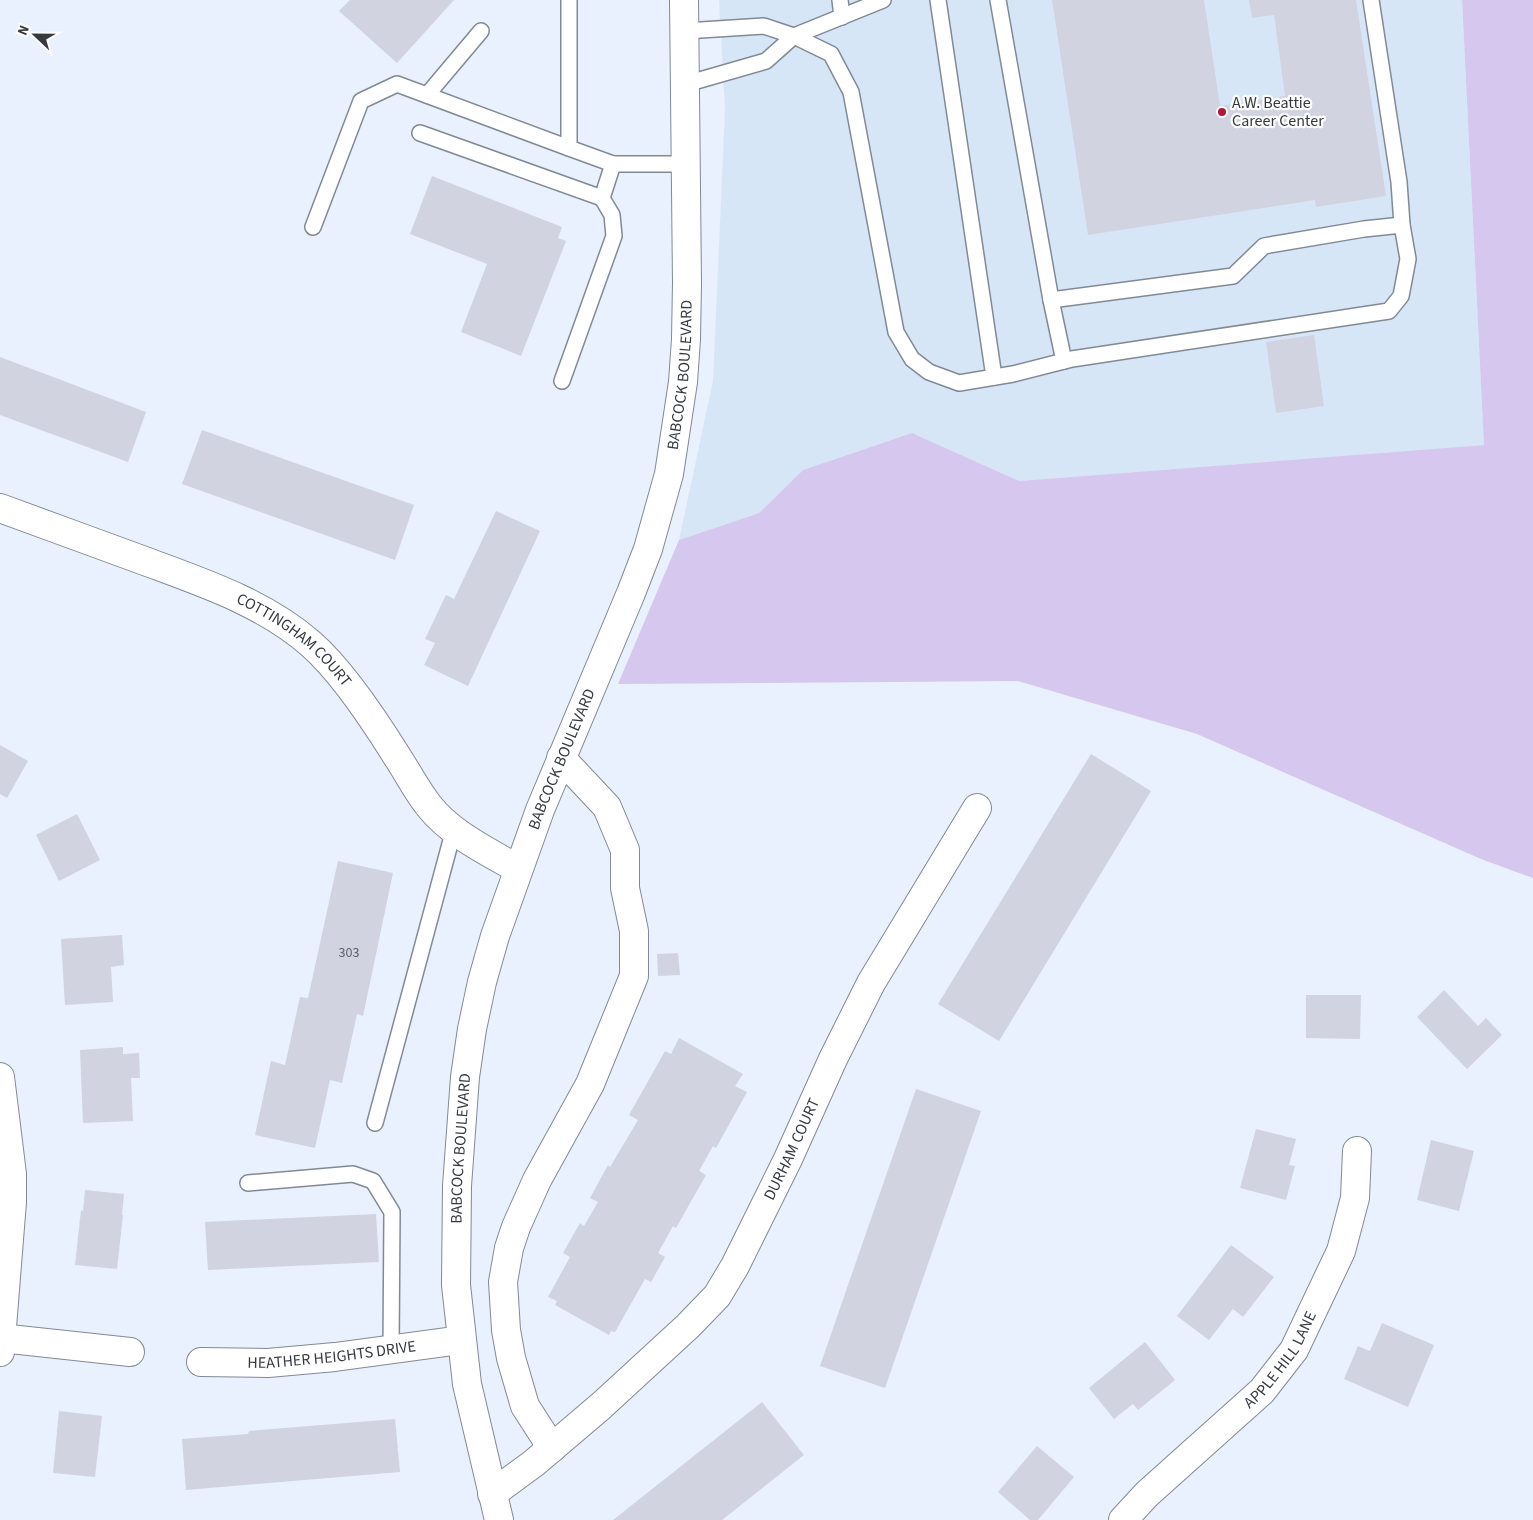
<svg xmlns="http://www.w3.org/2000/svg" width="1533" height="1520" font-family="'Source Sans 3',sans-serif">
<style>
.built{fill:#d7e6f7}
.green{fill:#d5c7ee}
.building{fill:#d1d3e1}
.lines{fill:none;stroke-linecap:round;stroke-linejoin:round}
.lane-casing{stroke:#818a94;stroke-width:18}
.street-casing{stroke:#818a94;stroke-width:30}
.secondary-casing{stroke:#818a94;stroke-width:30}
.lane{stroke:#fff;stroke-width:15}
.street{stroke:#fff;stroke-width:28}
.secondary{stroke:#fff;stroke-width:28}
.poi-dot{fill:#ae193c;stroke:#fdfdfd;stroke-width:2}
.labels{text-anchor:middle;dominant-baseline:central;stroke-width:4.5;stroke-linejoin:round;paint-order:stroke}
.number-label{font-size:14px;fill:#5d6067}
.poi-label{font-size:16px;fill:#363a3e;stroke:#fdfdfd;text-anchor:start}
.street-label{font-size:16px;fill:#363a3e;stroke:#fdfdfd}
</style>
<rect width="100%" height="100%" fill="#e8f1fd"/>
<path class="built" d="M719,0h743l22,445 -465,36 -107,-48 -109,37 -44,43 -80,27 34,-159 12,-271z"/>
<path class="green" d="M1462,0h71v878l-52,-19 -284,-125 -179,-53 -400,3 61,-144 80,-27 44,-43 109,-37 107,48 465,-36z"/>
<g class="building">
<path d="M350,0h104l-57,63 -58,-52z"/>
<path d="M1052,0h152l16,106 65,-10 -11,-81 -22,3 -3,-18h107l30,196 -70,11 -1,-7 -227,35z"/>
<path d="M432,176l130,51 -4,11 8,3 -45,115 -60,-24 26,-68 -77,-30z"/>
<path d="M1314,335l10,71 -48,7 -10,-71z"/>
<path d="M0,357l146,55 -18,50 -128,-47z"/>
<path d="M202,430l212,75 -19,55 -213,-76z"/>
<path d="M496,511l44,20 -72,155 -44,-21 11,-22 -10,-4 21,-44 8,4z"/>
<path d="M0,745l28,16 -21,37 -7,-4z"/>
<path d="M1091,754l60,37 -152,250 -61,-37z"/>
<path d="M77,814l23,46 -41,21 -23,-46z"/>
<path d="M338,861l55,12 -30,143 -6,-2 -15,69 -12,-3 -15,68 -60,-13 16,-74 14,4 15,-68 8,1z"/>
<path d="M122,935l2,30 -13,2 2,35 -48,3 -4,-66z"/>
<path d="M678,953l2,22 -22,1 -1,-22z"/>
<path d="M1444,990l34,36 8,-8 16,17 -35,34 -50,-52z"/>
<path d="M1306,995h55l-1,44 -54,-1z"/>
<path d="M679,1038l64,36 -8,12 12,6 -31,56 -3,-2 -14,25 7,4 -30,53 -3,-2 -15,27 7,4 -14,25 -6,-3 -30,53 -4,-1 -2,4 -54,-30 2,-4 -9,-4 22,-40 -7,-4 17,-30 4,3 14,-24 -8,-4 18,-33 2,2 28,-47 -9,-5 36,-64 6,3z"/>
<path d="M123,1047v7l16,-1 1,25h-9l2,43 -50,2 -3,-73z"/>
<path d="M916,1089l65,22 -96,277 -65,-22z"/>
<path d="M1256,1129l40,10 -7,26 6,1 -9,34 -46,-12z"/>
<path d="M1431,1140l43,11 -15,60 -42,-11z"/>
<path d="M85,1190l39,4 -2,21h1l-6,54 -42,-4 6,-55 2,1z"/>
<path d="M376,1214l3,48 -171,8 -3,-48z"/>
<path d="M1231,1245l43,32 -31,40 -10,-8 -24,31 -32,-24z"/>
<path d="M1382,1323l52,22 -26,62 -64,-28 14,-33 12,5z"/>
<path d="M1145,1342l30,38 -37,30 -5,-6 -19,15 -25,-31z"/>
<path d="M762,1402l42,53 -82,65h-109z"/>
<path d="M59,1411l43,5 -7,61 -42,-4z"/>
<path d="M395,1419l5,53 -214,18 -4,-51 66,-5 1,-3z"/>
<path d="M1037,1446l37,31 -36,43h-8l-32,-28z"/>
</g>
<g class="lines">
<g class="lane-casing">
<g id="lane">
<path d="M569,0v148l44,16h73"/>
<path d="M840,0l2,17"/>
<path d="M938,0l56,377"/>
<path d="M998,0l53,300 13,61"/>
<path d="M1371,0l28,182 3,43"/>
<path d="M685,31l79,-5 30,10 -28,25 -80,23"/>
<path d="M794,36l37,18 20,38 45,240 16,27 17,13 30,11 54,-9 59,-15 317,-48 12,-15 7,-37 -6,-34 -38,4 -100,17 -31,30 -182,24"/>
<path d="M794,36l89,-36"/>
<path d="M427,95l54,-64"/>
<path d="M420,133l182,65"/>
<path d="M313,227l48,-126 36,-17 172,64"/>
<path d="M562,381l52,-145 -2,-21 -10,-17 11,-34"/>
<path d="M375,1123l79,-294"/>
<path d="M248,1183l105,-9 20,7 19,31 -1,138"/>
</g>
</g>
<g class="street-casing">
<g id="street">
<path id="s1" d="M0,508c47,17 95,35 142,52 59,22 121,42 169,84 32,28 64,77 87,114 10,15 19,33 31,48 22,28 58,45 89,63"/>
<path d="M0,1077l12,97v28l-12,150"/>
<path d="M0,1338l130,14"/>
<path id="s2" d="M201,1362l67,1 67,-6 126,-17"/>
<path d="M552,1448l-27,-42 -14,-48 -5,-28 -3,-48 6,-34 7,-21 21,-47 53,-96 44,-108v-45l-9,-43v-38l-18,-43 -46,-49"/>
<path id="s3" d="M492,1494l42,-31 67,-57 87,-80 29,-30 18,-30 53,-107 45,-100 38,-76 106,-175"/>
<path id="s4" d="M1123,1520l24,-26 115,-103 32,-41 47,-99 14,-53 2,-47"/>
</g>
</g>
<g class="secondary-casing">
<g id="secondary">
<path id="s5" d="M499,1520l-32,-136 -11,-99 1,-99 8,-109 7,-48 10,-47 13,-46 45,-126 91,-217 17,-44 21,-75 14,-92 3,-43 1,-56 -3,-283"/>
</g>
</g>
<use href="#lane" class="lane"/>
<use href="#street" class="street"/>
<use href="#secondary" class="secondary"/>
</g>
<circle class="poi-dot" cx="1222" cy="112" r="5"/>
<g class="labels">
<g class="number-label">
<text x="349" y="953">303</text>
</g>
<g class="poi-label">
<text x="1232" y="103">A.W. Beattie<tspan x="1232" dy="18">Career Center</tspan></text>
</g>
<g class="street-label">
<text stroke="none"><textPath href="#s5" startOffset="1186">BABCOCK BOULEVARD</textPath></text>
<text stroke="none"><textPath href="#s1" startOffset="325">COTTINGHAM COURT</textPath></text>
<text stroke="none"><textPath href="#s5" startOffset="781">BABCOCK BOULEVARD</textPath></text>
<text stroke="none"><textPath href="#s5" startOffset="376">BABCOCK BOULEVARD</textPath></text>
<text stroke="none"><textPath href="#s3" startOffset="465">DURHAM COURT</textPath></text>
<text stroke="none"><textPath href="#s2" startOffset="131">HEATHER HEIGHTS DRIVE</textPath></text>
<text stroke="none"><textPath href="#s4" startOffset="226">APPLE HILL LANE</textPath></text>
</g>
</g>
<g transform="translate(35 35) rotate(292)" stroke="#fdfdfd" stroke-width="4" paint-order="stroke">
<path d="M0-4L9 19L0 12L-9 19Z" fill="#363a3e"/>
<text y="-8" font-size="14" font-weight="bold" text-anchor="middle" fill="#363a3e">N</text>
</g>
</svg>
